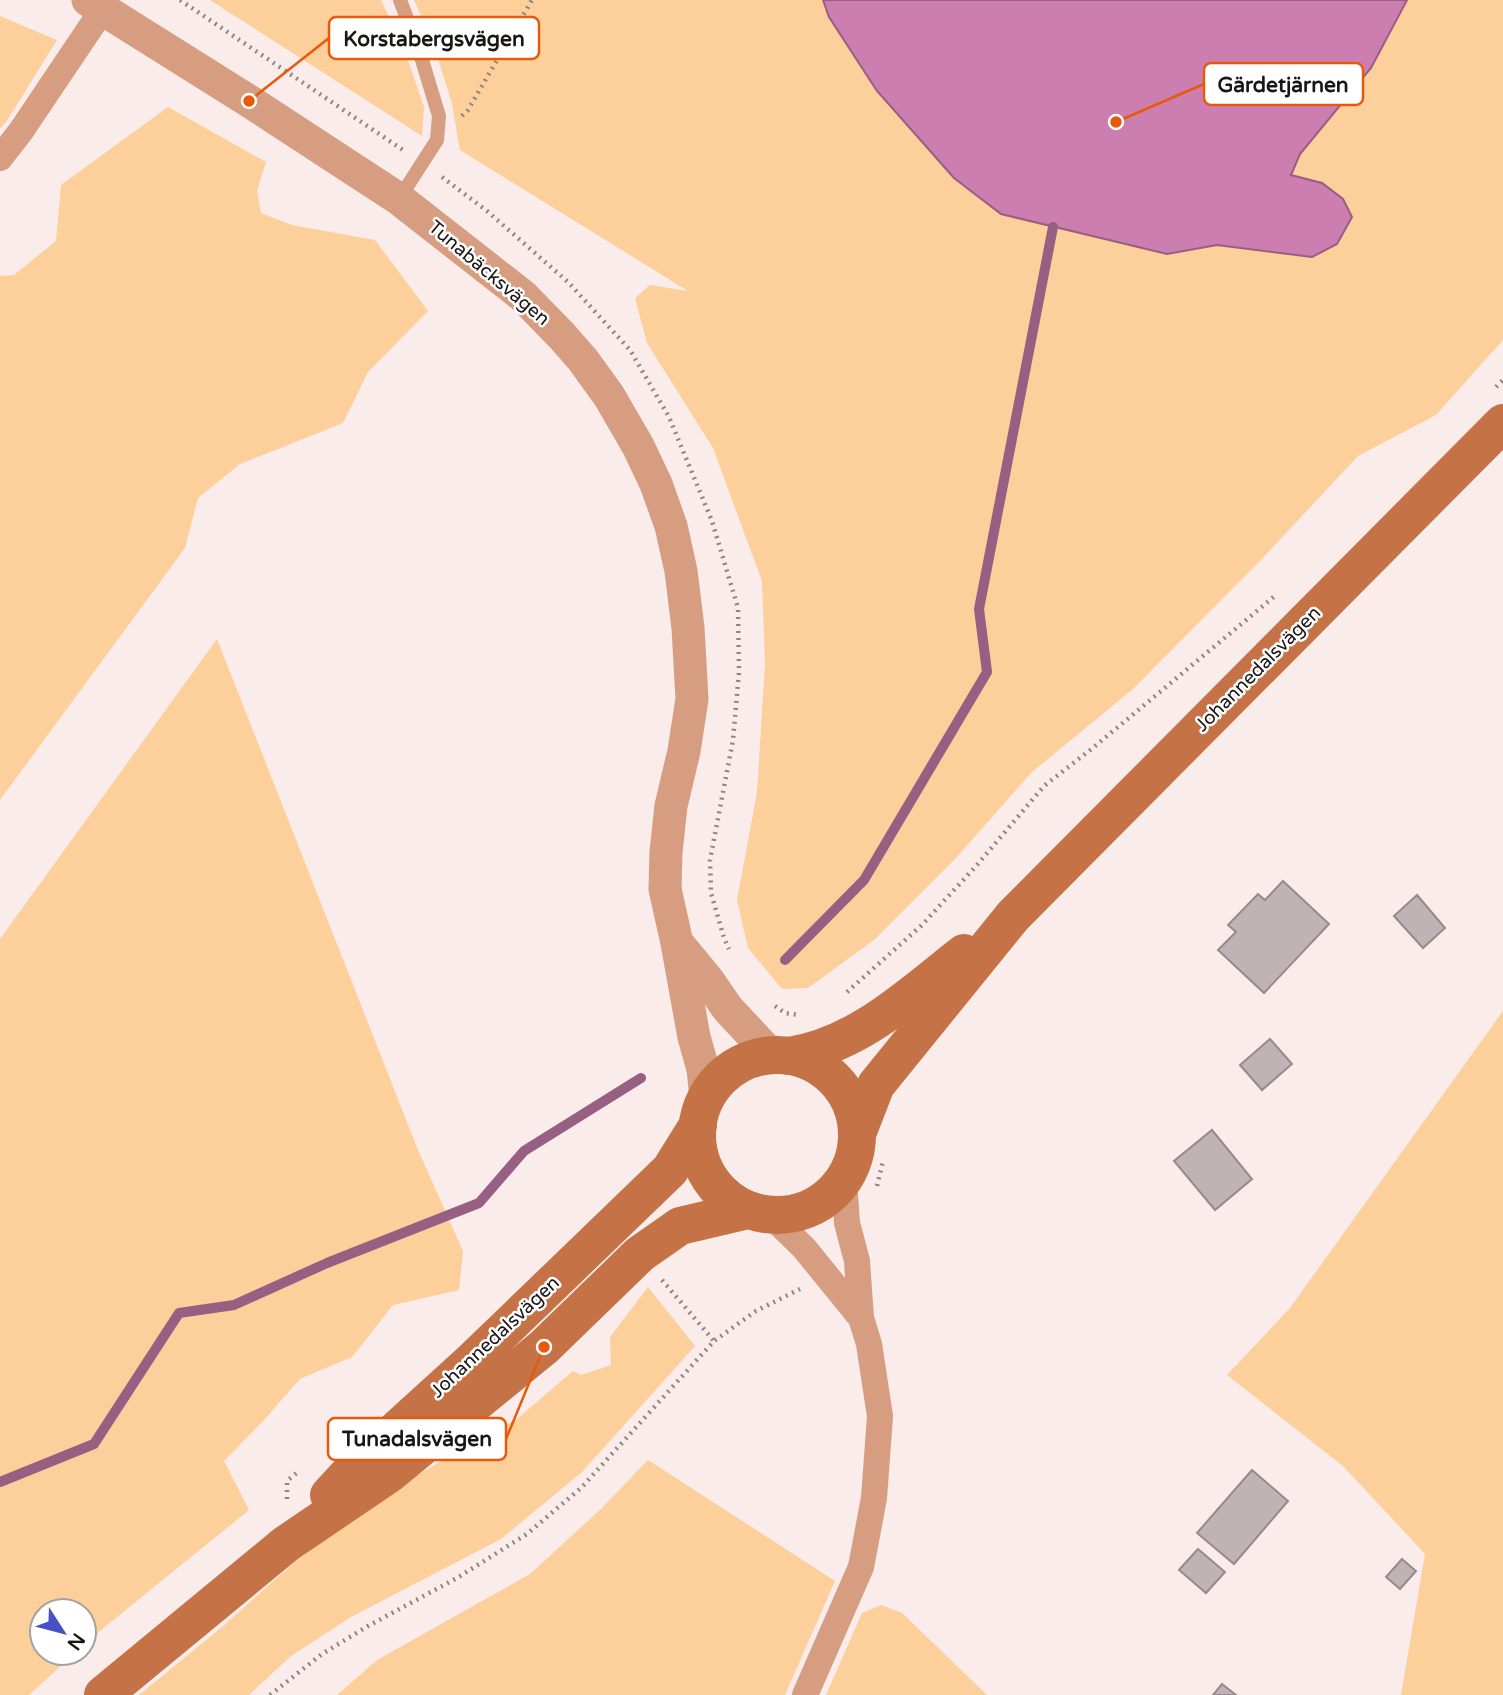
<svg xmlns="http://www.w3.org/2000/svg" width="1503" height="1695" font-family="'Varela Round',sans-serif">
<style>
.green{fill:#fccf9b}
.water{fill:#cc7eb0;stroke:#975f82;stroke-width:2}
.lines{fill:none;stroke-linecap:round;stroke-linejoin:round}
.stream{stroke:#975f82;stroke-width:10}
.building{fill:#bfb3b6;stroke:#968a8d;stroke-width:2}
.path{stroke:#8e8584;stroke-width:4.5;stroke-dasharray:2 5;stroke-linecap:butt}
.service{stroke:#d69d80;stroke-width:14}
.minor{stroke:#d69d80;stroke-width:26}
.tertiary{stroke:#d69d80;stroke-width:33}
.secondary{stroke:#c57346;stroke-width:38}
.labels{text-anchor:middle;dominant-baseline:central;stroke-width:5;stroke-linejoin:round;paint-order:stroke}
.street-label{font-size:19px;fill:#1b1616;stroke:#fff}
.leader{fill:none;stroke:#e8590c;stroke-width:2.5}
.callout-dot{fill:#e8590c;stroke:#fff;stroke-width:2.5}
.callout{fill:#fff;stroke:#e8590c;stroke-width:2.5}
.callout-label{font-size:21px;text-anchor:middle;font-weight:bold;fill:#1b1616}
</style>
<rect width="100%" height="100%" fill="#f9ecea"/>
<g class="green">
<path d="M210,0h171l23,49 20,58 -2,29z"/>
<path d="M414,0h409l6,17 48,74 77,87 47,36 166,40 50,-9 95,12 10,-74 -31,-7 9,-22 71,-86 36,-68h96v340l-67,75 -78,41 -100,107 -125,126 -101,83 -77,87 -81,81 -66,48 -26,1 -34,-41 -11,-48 20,-108 8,-128 -3,-83 -49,-133 -66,-105 -12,-45 15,-13 38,6 -228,-141 -8,-46 -19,-62z"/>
<path d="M0,16l57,24 -49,79 -8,10z"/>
<path d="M168,107l98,55 -9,29 4,22 31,12 83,15 53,71 -60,61 -25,51 -103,41 -42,34 -13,50 -185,252v-524l14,-1 42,-34 5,-56z"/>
<path d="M217,639l201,511 45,101 -4,39 -66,15 -41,52 -52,22 -37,42 -39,40 25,49 -143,116 -22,19v-34h-42v42h33l-46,42h-29v-756z"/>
<path d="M1503,1011v684h-102l24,-141 -82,-88 -116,-91 63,-67z"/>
<path d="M648,1287l47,59 -113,126 -81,67 -150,78 -60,39 -42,39h-110l83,-68 74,-66 110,-80 111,-62 56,-48 8,4 30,-10 -1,-28z"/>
<path d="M648,1460l187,121 -50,114h-448l40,-35 153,-86 71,-65z"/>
<path d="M881,1605l21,8 85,82h-161l36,-82z"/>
</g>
<path class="water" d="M823,0h584l-36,68 -71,86 -9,21 31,8 21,16 9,18 -15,27 -25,13 -95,-12 -50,9 -166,-40 -47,-36 -77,-87 -48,-74z"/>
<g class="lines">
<g class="stream">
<path d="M785,960l79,-80 123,-208 -8,-63 74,-382"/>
<path d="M0,1482l94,-38 85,-131 55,-8 93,-42 152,-60 45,-52 117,-73"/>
</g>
</g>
<g class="building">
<path d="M1283,881l46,43 -65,69 -46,-43 18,-18 -8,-7 30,-31 7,6z"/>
<path d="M1417,895l28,33 -22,20 -29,-32z"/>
<path d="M1270,1039l22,25 -30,26 -22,-25z"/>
<path d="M1212,1130l40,49 -37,31 -41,-49z"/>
<path d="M1252,1470l36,31 -54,63 -37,-31z"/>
<path d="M1198,1549l27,23 -19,21 -27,-23z"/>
<path d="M1402,1559l14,12 -16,18 -14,-12z"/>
<path d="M1222,1684l14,11h-23z"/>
</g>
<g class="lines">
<g class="path">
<path d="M180,0l223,150"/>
<path d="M462,116l6,-6 64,-110"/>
<path d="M442,177l45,34 81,71 62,68 39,67 43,104 26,87 1,64 -6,68 -23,120 1,33 13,45 5,11"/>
<path d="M1496,387l7,-7"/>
<path d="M847,992l75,-67 55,-60 67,-79 50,-39 182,-152"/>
<path d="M775,1006l10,7 15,2"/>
<path d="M877,1186l6,-25"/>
<path d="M662,1280l52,61"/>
<path d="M287,1499v-18l12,-10"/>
<path d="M270,1695l52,-41 46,-28 89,-48 70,-44 55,-47 132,-146 42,-30 44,-22"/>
</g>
<path class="service" d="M399,199l38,-59 2,-24 -20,-66 -19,-50"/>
<g class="minor">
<path d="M0,158l21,-27 82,-122"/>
<path d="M770,1215l34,33 57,70"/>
<path d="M805,1695l56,-128 13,-69 6,-82 -11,-72 -8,-26 -4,-57 -10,-38 -3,-43"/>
</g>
<g class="tertiary">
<path d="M88,0l161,101 150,98 124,97 39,40 21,24 26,36 29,50 18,38 15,42 10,45 7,57 4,71 -8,52 -13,55 -5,46 -1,37 12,54 17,94 9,32 3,29"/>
<path d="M679,945l29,35 20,29 44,47"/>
</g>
<g class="secondary">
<circle cx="777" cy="1135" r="80"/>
<path d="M789,1056c70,-11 121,-61 175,-103"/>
<path d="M857,1134l19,-49 137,-169 490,-493"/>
<path d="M329,1495l23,-25 121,-110 197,-190 28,-45"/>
<path d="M103,1695l183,-151 103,-70 62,-51 93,-76 96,-93 40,-28 68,-16"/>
</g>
</g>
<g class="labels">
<g class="street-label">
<text transform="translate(489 273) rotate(40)">Tunabäcksvägen</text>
<text transform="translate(1258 669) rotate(-45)">Johannedalsvägen</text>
<text transform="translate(495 1337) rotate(-43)">Johannedalsvägen</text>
</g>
</g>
<path class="leader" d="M249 101L329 38M1116 122L1204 84M544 1347L506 1439"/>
<g class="callout-dot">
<circle cx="249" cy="101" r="7"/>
<circle cx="1116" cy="122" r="7"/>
<circle cx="544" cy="1347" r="7"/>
</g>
<g class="callout">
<rect x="329" y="17" width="210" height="42" rx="7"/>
<rect x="1204" y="63" width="159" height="42" rx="7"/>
<rect x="328" y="1418" width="178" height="42" rx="7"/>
</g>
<g class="callout-label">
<text x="434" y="46">Korstabergsvägen</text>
<text x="1283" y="92">Gärdetjärnen</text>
<text x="417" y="1446">Tunadalsvägen</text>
</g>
<g transform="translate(63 1632) rotate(126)"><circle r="33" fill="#ffffff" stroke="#a4a2a2" stroke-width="2"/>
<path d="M0-5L12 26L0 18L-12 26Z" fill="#4950c5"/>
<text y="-10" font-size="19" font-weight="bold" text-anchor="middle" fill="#1b1616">N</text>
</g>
</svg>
